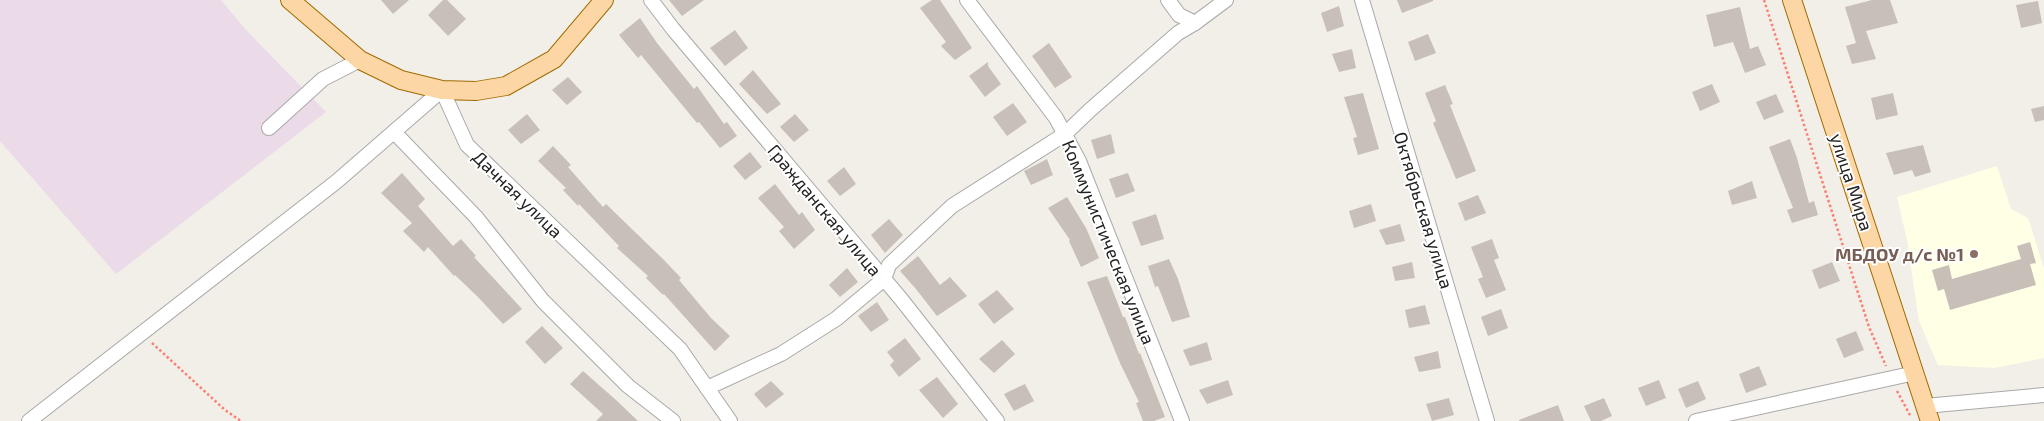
<svg xmlns="http://www.w3.org/2000/svg" width="2044" height="421" font-family="'Exo 2',sans-serif">
<style>
.industrial{fill:#ebdbe8}
.education{fill:#ffffe5}
.building{fill:#c7bfb8}
.lines{fill:none;stroke-linecap:round;stroke-linejoin:round}
.minor-casing{stroke:#a9a9a9;stroke-width:16}
.major-casing{stroke:#a06b00;stroke-width:20}
.path{stroke:#fa8072;stroke-width:2.5;stroke-dasharray:2.5 2.5;stroke-linecap:butt}
.minor{stroke:#fff;stroke-width:14}
.major{stroke:#fcd6a4;stroke-width:18}
.education-dot{fill:#8d6e63;stroke:#fff;stroke-width:2}
.labels{text-anchor:middle;dominant-baseline:central;stroke-width:4;stroke-linejoin:round;paint-order:stroke}
.street-label{font-size:18px;fill:#222;stroke:#fff}
.education-label{font-size:18px;font-weight:bold;fill:#785e54;stroke:#fff;text-anchor:end}
</style>
<rect width="100%" height="100%" fill="#f2efe9"/>
<path class="industrial" d="M0,0h221l25,30 80,82 -210,162 -116,-133z"/>
<path class="education" d="M1997,166l14,43 17,9 16,50v90l-49,10 -57,-3 -19,-44 -12,-81 -10,-43z"/>
<g class="building">
<path d="M381,0h28l-16,14z"/>
<path d="M443,0h4l19,19 -18,17 -20,-21z"/>
<path d="M669,0h35l-22,16z"/>
<path d="M932,0h8l32,48 -17,12 -14,-14 5,-4 -26,-34z"/>
<path d="M1397,0h36v1l-31,12z"/>
<path d="M1872,0h18l8,23 -32,8 10,28 -24,5 -6,-18 10,-3 -11,-36z"/>
<path d="M2038,1l4,22 -21,5 -5,-23z"/>
<path d="M1339,6l5,20 -17,6 -6,-19z"/>
<path d="M1740,7l10,42 8,-3 8,19 -21,8 -12,-31 -19,5 -8,-32z"/>
<path d="M640,18l17,25 37,46 3,-3 27,38 3,-2 10,14 -17,12 -21,-26 -2,1 -56,-68 -3,3 -19,-23z"/>
<path d="M735,30l13,18 -23,18 -15,-18z"/>
<path d="M1428,34l8,19 -21,8 -7,-19z"/>
<path d="M1049,43l23,34 -17,11 -23,-32z"/>
<path d="M1352,49l4,19 -17,4 -7,-18z"/>
<path d="M988,62v4l13,18 -16,13 -16,-21z"/>
<path d="M753,70l28,34 -14,10 -28,-30z"/>
<path d="M568,77l14,15 -15,13 -15,-15z"/>
<path d="M1712,84l8,18 -20,9 -8,-19z"/>
<path d="M1445,85l8,19 -3,1 26,66 -20,8 -23,-56 3,-2 -11,-28z"/>
<path d="M1363,93l16,56 -21,6 -5,-17 4,-1 -13,-40z"/>
<path d="M1893,93l5,22 -22,5 -5,-22z"/>
<path d="M1776,94l8,18 -20,8 -8,-18z"/>
<path d="M1013,103l14,19 -20,14 -14,-19z"/>
<path d="M2044,106v14l-9,2 -4,-13z"/>
<path d="M527,114l13,16 -19,14 -13,-14z"/>
<path d="M795,114l14,16 -15,12 -14,-15z"/>
<path d="M1111,134l4,19 -18,6 -6,-19z"/>
<path d="M1790,139l7,19 12,45 5,-2 4,14 -26,8 -5,-13 6,-2 -24,-61z"/>
<path d="M1923,145l8,27 -16,5 -3,-7 -18,5 -8,-22z"/>
<path d="M553,146l18,19 -3,2 35,40 3,-3 58,56 17,18 -2,2 32,38 19,18 -15,15 -51,-57 -1,1 -17,-17 2,-2 -31,-28 2,-2 -40,-42 -1,2 -15,-16 3,-2 -28,-27z"/>
<path d="M750,152l12,15 -17,13 -12,-14z"/>
<path d="M1047,159l6,16 -22,10 -7,-14z"/>
<path d="M844,167l12,17 -16,12 -13,-15z"/>
<path d="M402,173l23,26 -7,7 35,40 8,-7 15,17 -2,1 48,52 -19,15 -25,-27 -23,-22 -1,1 -26,-29 -4,5 -21,-21 9,-8 -31,-30z"/>
<path d="M1128,173l7,18 -19,7 -7,-19z"/>
<path d="M1752,181l5,17 -25,7 -4,-14z"/>
<path d="M775,184l24,31 3,-3 13,18 -21,19 -15,-18 5,-4 -26,-29z"/>
<path d="M1478,195l8,18 -21,8 -7,-18z"/>
<path d="M1067,197l19,31 13,30 -18,9 -12,-26 1,-1 -22,-32z"/>
<path d="M1371,204l5,17 -22,7 -5,-17z"/>
<path d="M1156,214l8,25 -23,7 -9,-24z"/>
<path d="M889,219l14,16 -18,18 -14,-18z"/>
<path d="M1400,224l5,17 -19,4 -7,-15z"/>
<path d="M1492,239l7,19 -5,2 12,30 -20,8 -8,-19 5,-2 -12,-30z"/>
<path d="M2030,242l6,21 -6,1 6,21 -86,25 -6,-21 -6,2 -6,-21 17,-5 3,14 69,-20 -4,-13z"/>
<path d="M918,256l22,29 10,-8 17,19 -30,20 -21,-27 -16,-18z"/>
<path d="M1169,259l9,20 12,38 -18,5 -14,-36 -3,1 -7,-21z"/>
<path d="M1412,262l3,16 -20,3 -3,-14z"/>
<path d="M1832,262l8,19 -21,8 -7,-19z"/>
<path d="M847,268l11,14 -18,15 -11,-12z"/>
<path d="M1107,276l16,41h2l14,37 1,-1 25,64 -11,4h-11l-7,-18 3,-1 -19,-39 -33,-81z"/>
<path d="M997,290l17,19 -20,15 -16,-20z"/>
<path d="M877,302l12,18 -18,12 -13,-16z"/>
<path d="M1425,305l5,19 -21,4 -4,-18z"/>
<path d="M1501,309l7,19 -20,8 -7,-19z"/>
<path d="M542,326l21,22 -18,16 -20,-22z"/>
<path d="M1856,331l8,19 -20,8 -8,-19z"/>
<path d="M905,338l16,21 -22,18 -9,-12 4,-4 -7,-9z"/>
<path d="M1002,340l13,14 -21,19 -15,-14z"/>
<path d="M1207,342l5,18 -22,6 -7,-16z"/>
<path d="M1438,351l3,17 -22,4 -5,-15z"/>
<path d="M1759,366l8,19 -21,8 -7,-19z"/>
<path d="M583,371l33,29 22,21h-42l7,-7 -33,-30z"/>
<path d="M937,377l21,27 -15,14 -24,-28z"/>
<path d="M1228,380l5,15 -26,9 -8,-14z"/>
<path d="M1659,380l7,18 -20,8 -8,-18z"/>
<path d="M771,381l13,13 -18,14 -12,-14z"/>
<path d="M1698,381l8,18 -20,9 -8,-19z"/>
<path d="M1025,384l9,17 -20,10 -10,-17z"/>
<path d="M1449,398l5,17 -22,6 -6,-17z"/>
<path d="M1604,398l8,18 -11,5h-10l-7,-15z"/>
<path d="M1558,405l6,16h-45v-1z"/>
</g>
<g class="lines">
<g class="minor-casing">
<g id="minor">
<path d="M651,0l22,29 228,270 96,122"/>
<path d="M967,0l89,118 23,43 103,260"/>
<path d="M1168,0l11,15 16,8"/>
<path d="M1362,0l125,421"/>
<path d="M269,128l54,-49 37,-19"/>
<path d="M394,132l82,85 67,84 85,85 45,35"/>
<path d="M707,388l74,-34 55,-35 48,-40 5,-14 63,-59 113,-72 25,-24 88,-77 17,-10 31,-23"/>
<path d="M1925,406l119,-11"/>
<path d="M29,421l307,-239 106,-92 25,55 213,204 50,72"/>
<path d="M1696,421l219,-48"/>
</g>
</g>
<g class="major-casing">
<g id="major">
<path d="M290,0l70,60 41,20 41,10 34,1 30,-5 48,-27 50,-59"/>
<path d="M1792,0l138,421"/>
</g>
</g>
<g class="path">
<path d="M1764,0l105,327 17,39"/>
<path d="M152,343l73,67 16,11"/>
<path d="M1897,391l14,26"/>
</g>
<use href="#minor" class="minor"/>
<use href="#major" class="major"/>
</g>
<circle class="education-dot" cx="1974" cy="254" r="5"/>
<g class="labels">
<g class="street-label">
<text transform="translate(1852 182) rotate(72)">улица Мира</text>
<text transform="translate(518 194) rotate(44)">Дачная улица</text>
<text transform="translate(825 210) rotate(50)">Гражданская улица</text>
<text transform="translate(1424 210) rotate(73)">Октябрьская улица</text>
<text transform="translate(1109 242) rotate(68)">Коммунистическая улица</text>
</g>
<g class="education-label">
<text x="1964" y="254">МБДОУ д/с №1</text>
</g>
</g>
</svg>
